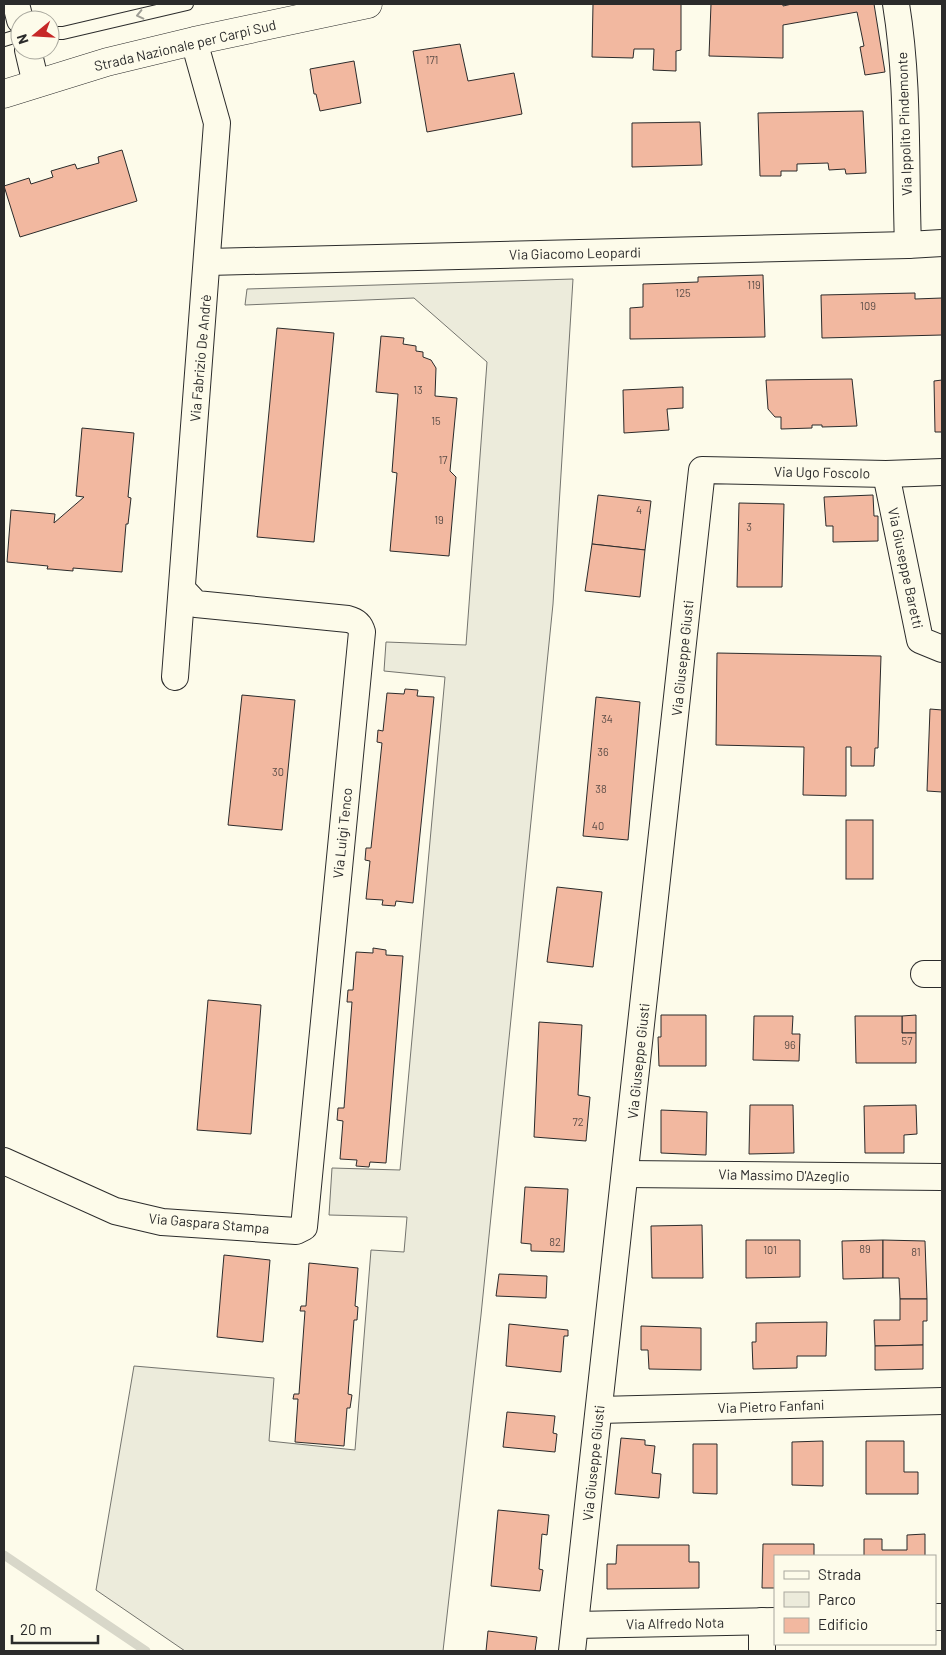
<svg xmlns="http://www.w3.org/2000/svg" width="946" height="1655" font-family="Barlow,sans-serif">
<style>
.green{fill:#ecebdb;stroke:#74746e}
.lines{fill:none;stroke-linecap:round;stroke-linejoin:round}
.stream{stroke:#d8d7c9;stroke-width:9}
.building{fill:#f2b8a0;stroke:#2b2b2b}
.lane-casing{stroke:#2b2b2b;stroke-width:14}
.street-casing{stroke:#2b2b2b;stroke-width:28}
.secondary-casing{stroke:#2b2b2b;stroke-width:29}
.lane{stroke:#fdfbea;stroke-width:12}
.street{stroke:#fdfbea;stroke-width:26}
.secondary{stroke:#fdfbea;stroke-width:28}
.oneway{stroke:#9e9d94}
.labels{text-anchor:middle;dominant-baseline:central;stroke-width:4;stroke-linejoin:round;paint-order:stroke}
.number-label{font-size:11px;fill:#5d4e48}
.street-label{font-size:14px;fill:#2b2b2b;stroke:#fdfbea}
</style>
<rect width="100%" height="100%" fill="#fdfbea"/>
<path class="green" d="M573,279l-20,325 -72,711 -38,336h-258l-89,-61 38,-224 140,12 -5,63 86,9 16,-200 33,2 3,-35 -78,-2 3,-47 68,2 45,-493 -61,-6 2,-29 80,3 21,-283 -73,-64 -169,7 2,-16z"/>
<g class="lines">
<path class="stream" d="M4,1555l142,96"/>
</g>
<g class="building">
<path d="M593,4h88v46l-5,1v20l-23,-1 1,-21h-20l-1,9 -41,-1z"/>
<path d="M711,4h72v2l9,-2h82l11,68 -20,3 -5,-28 4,-1 -7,-34 -74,13v33l-74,-2z"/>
<path d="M460,44l8,37 46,-8 8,41 -95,18 -14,-81z"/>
<path d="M354,61l7,42 -41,8 -4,-17h-2l-4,-25z"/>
<path d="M863,111l3,62 -20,1 -1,-5 -16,1 -1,-7 -31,1v7h-16v5h-21l-2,-63z"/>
<path d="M700,122l2,43 -70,2v-44z"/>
<path d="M122,150l15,51 -117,36 -16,-51 25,-8 2,6 22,-7 -2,-6 24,-7 2,5 22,-6 -1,-6z"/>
<path d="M763,275l2,62 -135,2v-31l13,-1v-23l55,-2v-5z"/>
<path d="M915,293v6l27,-1v37l-120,3 -1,-43z"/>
<path d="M277,328l57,5 -20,209 -57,-5z"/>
<path d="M381,336l23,2 -1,6 13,2v5l7,1v5l8,3 5,8 -1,28 22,2 -7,73 6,6 -7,79 -59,-5 7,-78 -5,-1 6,-78 -22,-2z"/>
<path d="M852,379l5,47 -35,1v-2h-10v3l-31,1v-12h-6l-7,-8 -2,-29z"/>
<path d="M942,380v52h-7l-1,-51z"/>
<path d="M683,387v21l-16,1 2,21 -45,3 -1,-43z"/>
<path d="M82,428l52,5 -6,64 3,1 -3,26h-2l-4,48 -49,-4v3l-23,-2h-3l1,-3 -41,-4 4,-52 44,4 -1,9 30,-26 -8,-1z"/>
<path d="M598,495l53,6 -6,49 -53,-6z"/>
<path d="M873,495l1,21h4v25l-45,1v-16h-7l-2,-29z"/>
<path d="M739,503l45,1 -2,83h-45z"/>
<path d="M592,544l53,6 -5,47 -55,-6z"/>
<path d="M717,653l164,3 -3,92h-3l-1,18h-23v-19h-5v49l-43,-1 1,-48 -88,-2z"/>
<path d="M405,689l13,1 -1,6 17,1 -21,206 -17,-2 -1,5 -13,-1 1,-5 -17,-1 4,-38 -5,-1 1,-12h5l11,-105 -5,-1 1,-12 5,1 4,-38 17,1z"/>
<path d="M242,695l53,5 -13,130 -54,-5z"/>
<path d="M596,697l44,5 -12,138 -45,-4z"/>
<path d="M930,709l12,1v82l-15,-1z"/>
<rect x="846" y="820" width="27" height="59"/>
<path d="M557,887l45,5 -9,75 -46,-5z"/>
<path d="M373,948l13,2v5l17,1 -17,207 -16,-1 -1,5 -13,-1 1,-6 -17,-1 3,-38 -6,-1 1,-12h6l8,-106h-5l1,-12h5l3,-38 17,1z"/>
<path d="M208,1000l53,5 -10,129 -54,-4z"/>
<path d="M661,1015h45v51h-47l-1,-29h3z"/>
<path d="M916,1015v18h-14v-17z"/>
<path d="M754,1016h39l-1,18h8l-1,27 -46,-1z"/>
<path d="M855,1016h47v17h14v30h-60z"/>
<path d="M539,1022l43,3 -4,70 12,2 -4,44 -52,-4z"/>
<path d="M750,1105h43l1,48 -45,1z"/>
<path d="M916,1105l1,29 -13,1v18h-39l-1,-47z"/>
<path d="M661,1110l46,2 -1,43 -45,-2z"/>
<path d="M525,1187l43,2 -4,63 -33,-1v-7l-10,-1z"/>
<path d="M702,1225l1,53h-51l-1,-52z"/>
<path d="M746,1240h54v37l-54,1z"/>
<path d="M883,1240v38l-40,1 -1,-38z"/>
<path d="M883,1240l42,1 2,58h-27l-1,-21h-16z"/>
<path d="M224,1255l46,5 -7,82 -46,-5z"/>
<path d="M309,1263l49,5 -3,38 3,1 -1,13h-3l-6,74 4,1 -2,13h-3l-3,38 -49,-4 3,-43h-5l1,-5h5l6,-83h-5l1,-5h5z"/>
<path d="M499,1274l48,2 -1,22 -50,-2z"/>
<path d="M900,1299h27v22h-4v24l-48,1 -1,-26h26z"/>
<path d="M827,1322l-1,34h-29v12l-44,1 -1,-27h4v-19z"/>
<path d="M509,1324l59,6v6h-4l-3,36 -55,-6z"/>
<path d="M641,1326l60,2v42l-52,-1 -1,-19h-7z"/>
<path d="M923,1345v24l-48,1v-24z"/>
<path d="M507,1412l48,4 -2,17 4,1 -2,18 -52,-5z"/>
<path d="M621,1438l24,2v5l10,1 -3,27 9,1 -2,24 -44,-4z"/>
<path d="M823,1441v45l-31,-1v-43z"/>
<path d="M866,1441h38v31h14v22h-52z"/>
<path d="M693,1444h24v50l-24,-1z"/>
<path d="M498,1510l51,5 -2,20 -5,-1 -3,35 4,1 -3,21 -49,-5z"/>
<path d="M925,1534v22h-61v-17h18v11h25v-15z"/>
<path d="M763,1544h51v12h-39v32h-13z"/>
<path d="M617,1545h72v17h10v26l-92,1v-25h9z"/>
<path d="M488,1631l49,6 -2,14h-49z"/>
</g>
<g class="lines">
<g class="lane-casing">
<g id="lane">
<path d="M50,33h13l124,-29"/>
<path d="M4,40l16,-5"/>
</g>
</g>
<g class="street-casing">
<g id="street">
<path d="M16,4l4,16"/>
<path d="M896,4c13,79 9,161 12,241"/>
<path d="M28,50l8,34"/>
<path d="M208,262l700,-17 34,-2"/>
<path d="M886,474l34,166 22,9"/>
<path d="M175,677l42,-554 -23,-82"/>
<path d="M924,974h18"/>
<path d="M4,1161l111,50 47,11 134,9 8,-4 58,-595c-2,-8 -6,-11 -14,-13l-152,-15 -14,-15"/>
<path d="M625,1174l317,3"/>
<path d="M599,1410l343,-9"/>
<path d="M935,1617h7"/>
<path d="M575,1625l200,-4"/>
<path d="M572,1651l130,-1181 184,4 56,-2"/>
<path d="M762,1651v-30"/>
</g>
</g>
<g class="secondary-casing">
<path id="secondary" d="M4,94l103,-32 87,-21 174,-37"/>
</g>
<use href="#lane" class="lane"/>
<use href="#street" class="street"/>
<use href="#secondary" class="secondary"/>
</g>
<defs><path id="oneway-chevron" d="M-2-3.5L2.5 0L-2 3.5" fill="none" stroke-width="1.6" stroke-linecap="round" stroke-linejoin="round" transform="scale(1.25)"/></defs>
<use class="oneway" href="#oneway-chevron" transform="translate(140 15) rotate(167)"/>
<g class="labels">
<g class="number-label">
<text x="432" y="59">171</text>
<text x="754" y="284">119</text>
<text x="683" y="292">125</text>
<text x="868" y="305">109</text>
<text x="418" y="389">13</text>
<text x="436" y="420">15</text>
<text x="443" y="459">17</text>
<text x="639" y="509">4</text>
<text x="439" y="519">19</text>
<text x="749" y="526">3</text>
<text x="607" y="718">34</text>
<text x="603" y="751">36</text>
<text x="278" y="771">30</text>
<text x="601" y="788">38</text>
<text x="598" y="825">40</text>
<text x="907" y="1040">57</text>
<text x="790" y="1044">96</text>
<text x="578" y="1121">72</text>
<text x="555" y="1241">82</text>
<text x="865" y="1248">89</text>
<text x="770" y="1249">101</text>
<text x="916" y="1251">81</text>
</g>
<g class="street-label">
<text transform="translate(185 45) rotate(-13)">Strada Nazionale per Carpi Sud</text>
<text transform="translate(904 124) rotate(-92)">Via Ippolito Pindemonte</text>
<text transform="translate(575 253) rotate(-1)">Via Giacomo Leopardi</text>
<text transform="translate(200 358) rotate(-85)">Via Fabrizio De Andrè</text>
<text transform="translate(822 472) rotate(1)">Via Ugo Foscolo</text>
<text transform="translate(906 568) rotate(78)">Via Giuseppe Baretti</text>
<text transform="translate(682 658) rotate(-84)">Via Giuseppe Giusti</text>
<text transform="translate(342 833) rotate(-84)">Via Luigi Tenco</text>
<text transform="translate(638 1061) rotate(-84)">Via Giuseppe Giusti</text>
<text transform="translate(784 1175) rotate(1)">Via Massimo D'Azeglio</text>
<text transform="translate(209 1223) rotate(5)">Via Gaspara Stampa</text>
<text transform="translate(771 1406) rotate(-2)">Via Pietro Fanfani</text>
<text transform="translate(593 1463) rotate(-84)">Via Giuseppe Giusti</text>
<text transform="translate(675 1623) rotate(-1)">Via Alfredo Nota</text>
</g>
</g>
<rect width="946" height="1655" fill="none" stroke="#2b2b2b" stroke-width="10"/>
<rect x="774" y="1555" width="162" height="90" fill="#fdfbea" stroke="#a9a89e"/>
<rect x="784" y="1571" width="25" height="8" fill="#fdfbea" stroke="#a9a89e"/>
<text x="818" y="1580" font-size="15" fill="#2b2b2b">Strada</text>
<rect x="784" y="1592" width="25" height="15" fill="#ecebdb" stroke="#a9a89e"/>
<text x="818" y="1605" font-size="15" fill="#2b2b2b">Parco</text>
<rect x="784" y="1618" width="25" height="15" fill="#f2b8a0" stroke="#a9a89e"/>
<text x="818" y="1630" font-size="15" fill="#2b2b2b">Edificio</text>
<g transform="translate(35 35) rotate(252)"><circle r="24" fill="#fdfbea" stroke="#a9a89e"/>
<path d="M0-4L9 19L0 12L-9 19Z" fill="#c62828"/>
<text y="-8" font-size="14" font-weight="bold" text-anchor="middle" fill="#2b2b2b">N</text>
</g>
<path d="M12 1635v8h86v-8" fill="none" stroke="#2b2b2b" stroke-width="2.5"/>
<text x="20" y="1635" font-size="15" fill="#2b2b2b" stroke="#fdfbea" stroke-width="4" paint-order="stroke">20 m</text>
</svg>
